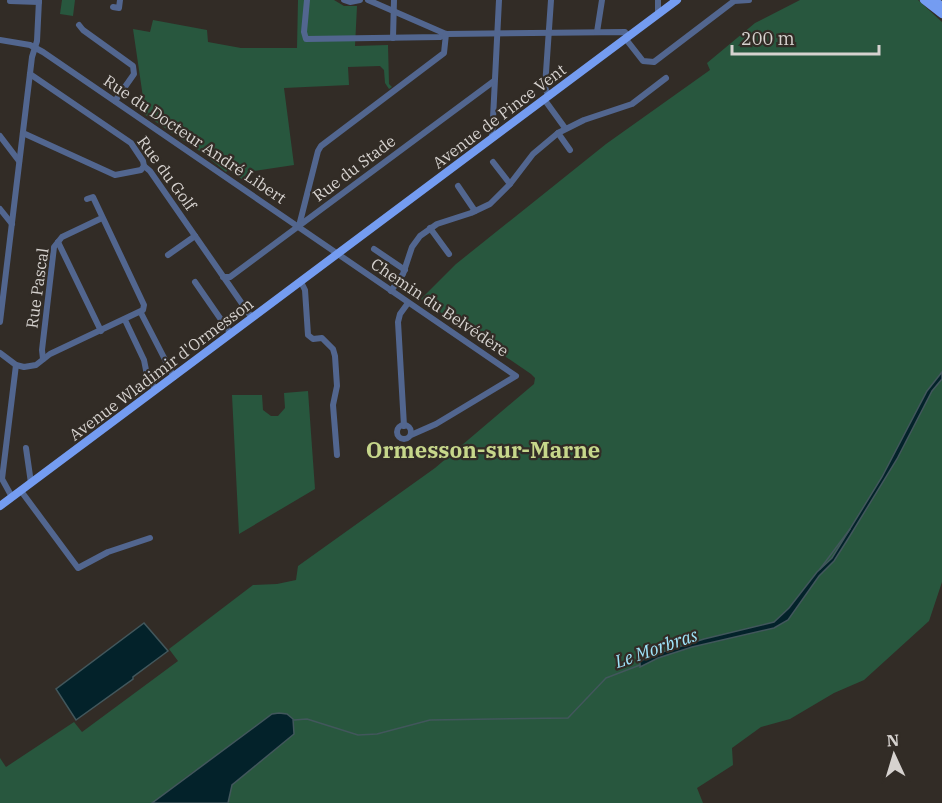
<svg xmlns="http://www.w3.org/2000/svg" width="942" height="803" font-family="'IBM Plex Serif',serif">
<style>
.green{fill:#28573e}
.water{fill:#03222a;stroke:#42575c;stroke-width:1.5}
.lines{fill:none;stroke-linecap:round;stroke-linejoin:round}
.stream{stroke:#42575c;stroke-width:1.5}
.minor{stroke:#52668f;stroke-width:6}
.major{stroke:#749cf1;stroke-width:8}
.labels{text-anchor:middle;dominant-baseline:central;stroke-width:4.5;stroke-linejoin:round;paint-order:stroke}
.street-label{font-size:16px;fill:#d6d2cf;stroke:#322c26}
.water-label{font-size:18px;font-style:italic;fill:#9fe4fa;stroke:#322c26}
.district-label{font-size:22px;font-weight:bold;fill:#c7d78b;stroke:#322c26}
</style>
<rect width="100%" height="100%" fill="#322c26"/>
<g class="green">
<path d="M62,0h13l-2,16 -13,-2z"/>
<path d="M298,0h36l10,6h13l-2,40 33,-1 1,39 3,3 -3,2 -4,-6 -1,-13 -4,-4 -32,1 1,18 -65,3 10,77 -47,7 1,11 -20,-13 -2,2 -16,-13 13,-3 -13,2 -66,-44 1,-3 -12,-82 17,3 3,-12 54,10 1,12 33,6h56z"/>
<path d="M800,0h118l24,22v560l-13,39 -65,59 -30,13 -44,26 -29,8 -29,21 1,17 -36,23 6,15h-475l4,-18 62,-51 -100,37 -42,32h-152v-45l6,9 68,-45 8,10 96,-71 -9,-12 84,-64 24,-1 19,-4 2,-14 137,-98 99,-84 1,-6 -4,-4 -110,-75 35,-35 150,-120 104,-74 -3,-7 48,-40z"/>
<path d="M308,391l7,98 -76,45 -7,-139h30l1,15 8,6h7l7,-8 -1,-15z"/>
</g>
<g class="water">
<path d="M942,372v7l-10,12 -35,68 -49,80 -14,22 -15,15 -31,44 -14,8 -82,19 -34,11 -18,9v-6l16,-7 48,-15 70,-17 15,-14 28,-36 15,-14 50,-81 45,-86z"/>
<path d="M144,623l24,28 -35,26v2l-57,41 -20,-31z"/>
<path d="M279,713l8,1 6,5 1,15 -62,51 -4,18h-76l120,-89z"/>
</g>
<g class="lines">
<g class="stream">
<path d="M820,569l30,-40"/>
<path d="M294,720l13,-1 51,16 19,-1 53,-14 138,-2 38,-40 34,-13"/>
</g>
<g class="minor">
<path d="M307,0l-3,32 2,7 134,-2 6,-3"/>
<path d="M344,0l6,2 10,-2"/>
<path d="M368,0l78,34 179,-2 3,4"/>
<path d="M658,0v14"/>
<path d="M10,1l29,1"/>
<path d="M113,7l6,1 1,-8"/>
<path d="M79,25l4,5 50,36 1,8 -19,27"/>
<path d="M597,32l5,-32"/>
<path d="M393,38l1,-38"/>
<path d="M625,38l18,23 11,1 80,-61 15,-1"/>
<path d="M0,40l30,5 13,7 473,324 -80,48 -25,11"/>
<path d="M30,74l101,69 12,18 1,5 6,5 102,147"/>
<path d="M548,95l-3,-8 6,-87"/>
<path d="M544,99l21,29"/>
<path d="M23,133l92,42 26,-5 3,-4"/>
<path d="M558,133l12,17"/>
<path d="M0,136l19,25"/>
<path d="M492,138l7,-138"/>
<path d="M510,184l23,-30 25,-21 26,-13 48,-16 34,-26"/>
<path d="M458,186l17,25"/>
<path d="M0,209l12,15"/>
<path d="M299,226l19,-75 3,-5 123,-93 2,-19"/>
<path d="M430,228l19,26"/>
<path d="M58,242l43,89"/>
<path d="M374,249l31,21"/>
<path d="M168,255l27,-19"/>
<path d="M223,277h7l264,-196"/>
<path d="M195,282l36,52"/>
<path d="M301,282l4,8 3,45 5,4 9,-1 11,11 2,7 2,30 -4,19 4,50"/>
<path d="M391,291l12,-17 9,-27 8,-11 17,-12 34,-11 19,-9 20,-20 -17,-22"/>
<path d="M141,313l33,64"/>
<path d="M125,320l19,40 3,15 9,15"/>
<path d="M0,322l32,-265 5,-16 2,-41"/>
<path d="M0,353l16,12 8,2 12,-2 14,-11 93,-44 1,-5 -51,-108 -6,2"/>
<path d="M43,359l-1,-9 12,-103 8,-10 40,-19"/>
<circle cx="404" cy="432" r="7"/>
<path d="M404,426l-6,-104 2,-8 8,-11"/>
<path d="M26,448l5,35"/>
<path d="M21,491l57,77 30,-16 42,-14"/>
<path d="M12,497l-10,-18 14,-114"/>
</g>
<g class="major">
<path d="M924,0l18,14"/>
<path d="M934,0l8,6"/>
<path d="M0,506l677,-506"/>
</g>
</g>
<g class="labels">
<g class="street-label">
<text transform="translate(499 116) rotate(-37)">Avenue de Pince Vent</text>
<text transform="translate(195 139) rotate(34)">Rue du Docteur André Libert</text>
<text transform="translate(354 168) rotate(-37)">Rue du Stade</text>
<text transform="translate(167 173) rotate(54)">Rue du Golf</text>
<text transform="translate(37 288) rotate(-82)">Rue Pascal</text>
<text transform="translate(440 307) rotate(34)">Chemin du Belvédère</text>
<text transform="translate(161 369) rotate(-37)">Avenue Wladimir d'Ormesson</text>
</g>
<g class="water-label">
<text transform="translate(656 648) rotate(-19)">Le Morbras</text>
</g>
<g class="district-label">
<text x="483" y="449">Ormesson-sur-Marne</text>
</g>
</g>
<g transform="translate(894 755) rotate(356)" stroke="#322c26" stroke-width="4.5" paint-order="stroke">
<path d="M0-4.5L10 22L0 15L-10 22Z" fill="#d6d2cf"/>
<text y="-9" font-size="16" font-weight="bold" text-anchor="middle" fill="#d6d2cf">N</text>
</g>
<path d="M732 45v9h147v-9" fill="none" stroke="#d6d2cf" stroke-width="3"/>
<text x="741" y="45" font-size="18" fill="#d6d2cf" stroke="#322c26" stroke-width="4.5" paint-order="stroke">200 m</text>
</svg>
